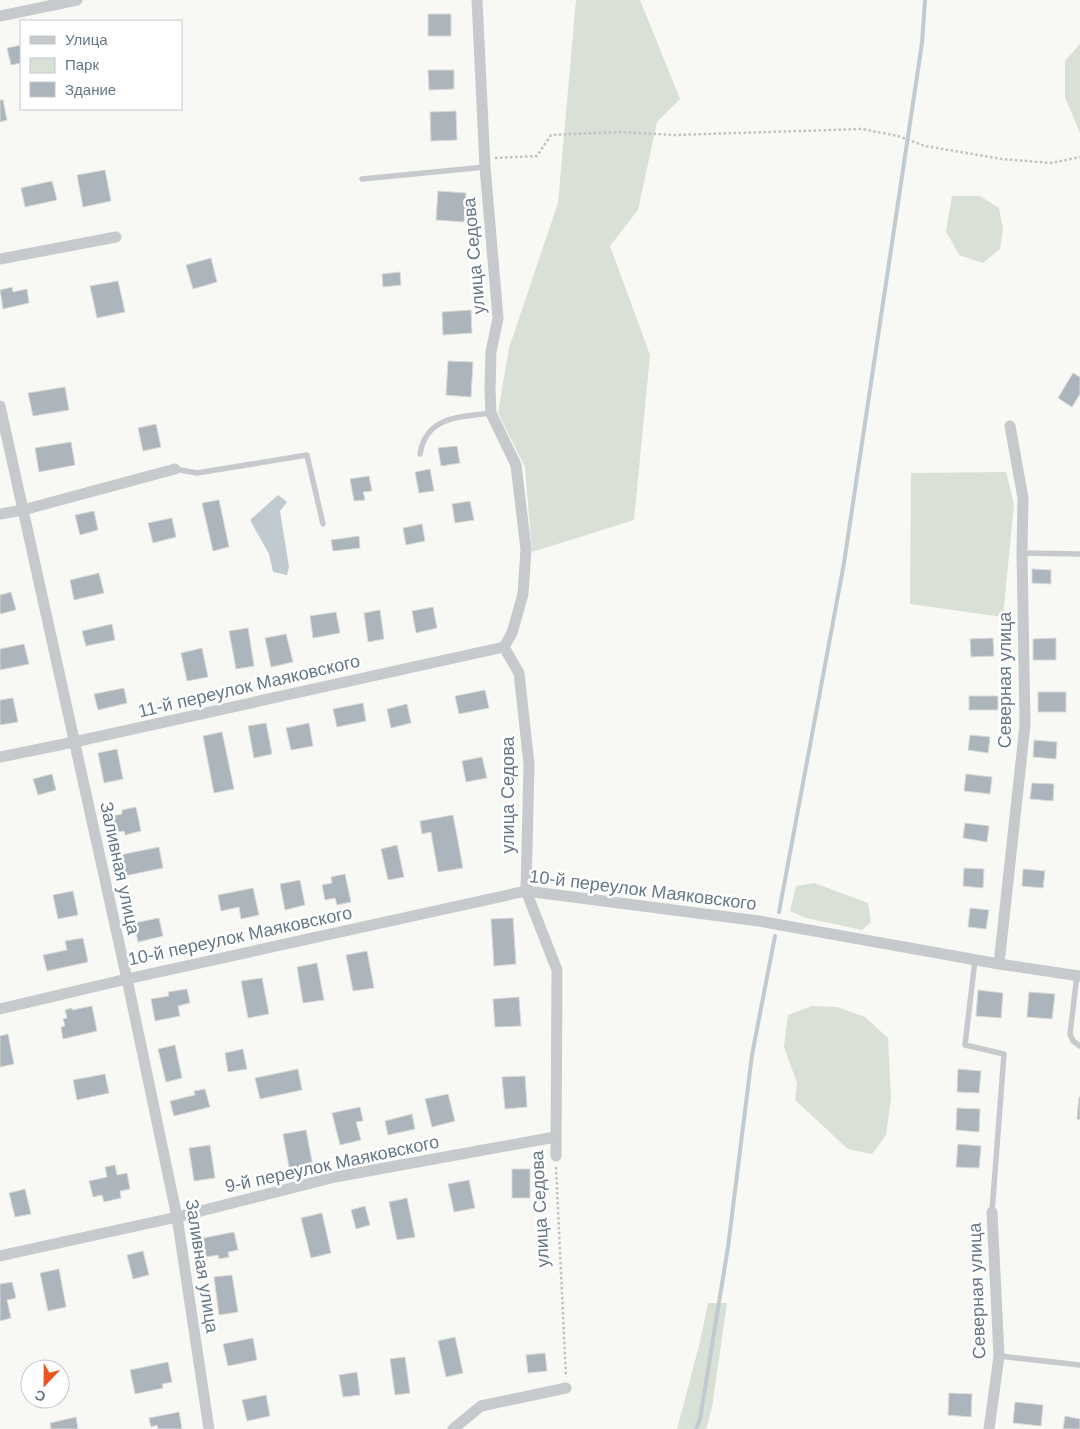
<svg xmlns="http://www.w3.org/2000/svg" width="1080" height="1429" font-family="Arial,sans-serif">
<style>
.green{fill:#d9e0d6}
.water{fill:#c0cacf}
.lines{fill:none;stroke-linecap:round;stroke-linejoin:round}
.stream{stroke:#c0cacf;stroke-width:4}
.building{fill:#acb5bb;stroke:#dadad8}
.path{stroke:#bfc2c4;stroke-width:2.5;stroke-dasharray:2.5 2.5;stroke-linecap:butt}
.lane{stroke:#c6cacd;stroke-width:5.5}
.street{stroke:#c6cacd;stroke-width:11}
.labels{text-anchor:middle;dominant-baseline:central;stroke-width:5;stroke-linejoin:round;paint-order:stroke}
.street-label{font-size:18px;fill:#667887;stroke:#fff}
</style>
<rect width="100%" height="100%" fill="#f8f8f5"/>
<g class="green">
<path d="M576,0h64l40,99 -23,23 -19,88 -28,36 40,109 -16,165 -102,32 -7,-85 -27,-54 11,-65 49,-145z"/>
<path d="M1080,44v89l-15,-36v-36z"/>
<path d="M952,196h28l19,12 4,21 -3,20 -17,14 -24,-8 -13,-24z"/>
<path d="M1006,472l8,32 -11,113 -93,-13 1,-131z"/>
<path d="M814,883l54,20 3,19 -9,8 -56,-12 -16,-7 6,-25z"/>
<path d="M812,1006l25,1 28,10 23,21 3,60 -5,37 -14,19 -24,-5 -53,-49 2,-17 -13,-36 4,-32z"/>
<path d="M708,1303h19l-15,104 -6,22h-29l23,-87z"/>
</g>
<path class="water" d="M278,495l9,7 -7,9 9,56 -2,8 -14,-3 -4,-18 -19,-34z"/>
<g class="lines">
<g class="stream">
<path d="M779,912l65,-349 78,-520 3,-43"/>
<path d="M696,1429l4,-10 28,-172 24,-192 23,-119"/>
</g>
</g>
<g class="building">
<rect x="428" y="14" width="23" height="22"/>
<path d="M21,45v18l-10,2 -4,-17z"/>
<path d="M428,70h26v19l-25,1z"/>
<path d="M0,100h3l4,20 -7,2z"/>
<path d="M456,111l1,29 -26,1 -1,-29z"/>
<path d="M105,170l6,31 -28,6 -6,-32z"/>
<path d="M52,181l5,19 -32,7 -4,-19z"/>
<path d="M438,191l28,2 -2,29 -28,-2z"/>
<path d="M211,258l6,24 -24,7 -7,-24z"/>
<path d="M400,272l1,13 -18,2 -1,-13z"/>
<path d="M118,281l7,31 -28,6 -7,-32z"/>
<path d="M12,287l1,5 14,-3 2,14 -26,6 -3,-19z"/>
<path d="M471,310l1,23 -29,2 -1,-23z"/>
<path d="M448,361l25,1 -2,35 -25,-2z"/>
<path d="M1073,373l7,4v17l-8,13 -14,-9z"/>
<path d="M65,387l4,23 -36,6 -5,-23z"/>
<path d="M156,424l5,23 -18,4 -5,-23z"/>
<path d="M71,442l4,23 -36,7 -4,-24z"/>
<path d="M457,446l3,17 -19,3 -3,-18z"/>
<path d="M430,469l4,22 -15,2 -4,-21z"/>
<path d="M369,476l3,15 -9,1 2,8 -11,1 -4,-22z"/>
<path d="M219,500l10,47 -16,4 -11,-48z"/>
<path d="M470,501l4,19 -19,3 -3,-19z"/>
<path d="M94,511l4,19 -18,5 -5,-20z"/>
<path d="M172,518l4,19 -23,6 -5,-20z"/>
<path d="M422,524l3,17 -19,4 -3,-17z"/>
<path d="M359,536l1,12 -27,3 -2,-11z"/>
<path d="M1032,569l19,1v14l-19,-1z"/>
<path d="M99,573l5,20 -30,7 -4,-20z"/>
<path d="M11,592l5,18 -16,4v-19z"/>
<path d="M433,607l4,21 -21,5 -4,-22z"/>
<path d="M380,610l4,29 -16,3 -4,-29z"/>
<path d="M336,612l4,21 -27,5 -3,-22z"/>
<path d="M112,624l3,16 -29,6 -4,-15z"/>
<path d="M248,628l6,38 -18,3 -7,-38z"/>
<path d="M286,634l7,28 -22,5 -6,-29z"/>
<path d="M993,638l1,18 -23,1 -1,-18z"/>
<path d="M1056,638v22h-23v-21z"/>
<path d="M24,644l5,20 -29,6v-21z"/>
<path d="M202,648l6,29 -21,4 -6,-28z"/>
<path d="M124,688l3,15 -29,7 -4,-16z"/>
<path d="M485,690l4,18 -30,6 -4,-18z"/>
<rect x="1038" y="692" width="28" height="20"/>
<rect x="969" y="696" width="29" height="14"/>
<path d="M13,698l5,24 -18,3v-25z"/>
<path d="M363,703l3,18 -29,6 -4,-18z"/>
<path d="M407,704l4,19 -20,5 -4,-19z"/>
<path d="M266,723l6,31 -18,4 -6,-32z"/>
<path d="M309,723l4,23 -22,4 -5,-22z"/>
<path d="M222,732l12,57 -20,4 -11,-57z"/>
<path d="M970,735l20,2 -2,16 -20,-3z"/>
<path d="M1034,740l23,2 -1,17 -23,-2z"/>
<path d="M117,749l6,30 -19,4 -6,-30z"/>
<path d="M482,757l5,21 -21,4 -4,-21z"/>
<path d="M52,774l4,16 -18,5 -5,-16z"/>
<path d="M966,774l26,3 -2,17 -26,-3z"/>
<path d="M1032,783l22,1 -1,17 -23,-2z"/>
<path d="M136,807l5,24 -16,4 -1,-4 -9,1 -3,-16 10,-2v-4z"/>
<path d="M453,815l10,53 -25,4 -7,-40 -9,2 -2,-13z"/>
<path d="M965,823l24,3 -2,16 -24,-4z"/>
<path d="M397,845l7,32 -16,3 -7,-31z"/>
<path d="M159,847l4,21 -39,8 -4,-21z"/>
<path d="M964,868l20,1 -1,19 -20,-2z"/>
<path d="M1023,869l22,2 -2,17 -21,-2z"/>
<path d="M345,874l6,28 -14,3 -2,-7 -10,2 -3,-15 10,-2 -1,-6z"/>
<path d="M300,880l5,25 -20,5 -5,-26z"/>
<path d="M253,888l6,27 -18,4 -2,-12 -18,4 -3,-16z"/>
<path d="M73,891l5,24 -20,4 -5,-24z"/>
<path d="M970,908l19,2 -3,19 -18,-2z"/>
<path d="M159,918l4,18 -25,6 -4,-19z"/>
<path d="M513,918l3,46 -22,2 -3,-47z"/>
<path d="M83,938l5,24 -41,9 -4,-16 24,-5 -2,-9z"/>
<path d="M367,951l7,37 -21,3 -7,-36z"/>
<path d="M317,963l7,37 -21,3 -6,-36z"/>
<path d="M262,978l7,36 -21,4 -7,-37z"/>
<path d="M187,989l3,14 -12,3 2,10 -25,5 -4,-22 18,-3 -1,-4z"/>
<path d="M978,990l25,3 -2,25 -25,-2z"/>
<path d="M1029,992l26,2 -3,25 -25,-2z"/>
<path d="M519,997l2,29 -26,1 -2,-28z"/>
<path d="M92,1006l5,25 -34,8 -2,-12 4,-1 -2,-7 4,-1 -2,-8 7,-2v2z"/>
<path d="M8,1034l6,30 -14,3v-31z"/>
<path d="M175,1045l7,33 -16,4 -8,-33z"/>
<path d="M243,1049l4,20 -19,3 -3,-19z"/>
<path d="M298,1069l4,21 -42,9 -5,-21z"/>
<path d="M958,1069l23,2 -2,22 -22,-1z"/>
<path d="M105,1074l4,19 -32,7 -4,-20z"/>
<path d="M525,1076l2,31 -22,2 -3,-32z"/>
<path d="M205,1089l5,18 -36,9 -4,-15 25,-6 -1,-4z"/>
<path d="M448,1094l7,27 -23,6 -7,-28z"/>
<path d="M1079,1097h1v23l-3,-1z"/>
<path d="M360,1107l3,14 -7,1 5,18 -21,5 -8,-32z"/>
<path d="M957,1108l23,1 -1,23 -23,-2z"/>
<path d="M412,1114l3,15 -27,6 -3,-14z"/>
<path d="M306,1130l7,37 -23,5 -7,-38z"/>
<path d="M958,1144l23,2 -2,22 -23,-1z"/>
<path d="M210,1145l5,33 -21,3 -5,-33z"/>
<path d="M115,1165l2,10 10,-2 3,16 -10,2 1,7 -17,4 -2,-7 -9,2 -4,-16 18,-4 -2,-10z"/>
<rect x="512" y="1169" width="18" height="29"/>
<path d="M469,1180l6,28 -21,4 -6,-28z"/>
<path d="M25,1189l6,25 -16,3 -6,-24z"/>
<path d="M407,1198l8,39 -18,3 -8,-38z"/>
<path d="M365,1206l5,19 -14,4 -5,-19z"/>
<path d="M322,1213l9,40 -20,5 -10,-40z"/>
<path d="M234,1232l4,18 -10,2 1,5 -10,2 -1,-4 -12,2 -3,-19z"/>
<path d="M143,1251l6,24 -16,4 -6,-24z"/>
<path d="M59,1269l7,38 -18,4 -8,-38z"/>
<path d="M232,1275l6,37 -19,3 -5,-38z"/>
<path d="M12,1282l4,16 -9,2 4,18 -11,3v-37z"/>
<path d="M455,1337l8,36 -17,4 -8,-36z"/>
<path d="M253,1338l4,22 -29,6 -5,-22z"/>
<path d="M545,1353l2,18 -19,2 -2,-18z"/>
<path d="M405,1357l5,36 -15,2 -5,-36z"/>
<path d="M168,1362l4,20 -10,2 1,4 -28,6 -5,-24z"/>
<path d="M357,1372l3,23 -17,2 -4,-22z"/>
<path d="M949,1393l23,1 -1,23 -23,-2z"/>
<path d="M266,1395l4,21 -23,5 -5,-21z"/>
<path d="M1015,1402l28,3 -2,21 -28,-3z"/>
<path d="M179,1412l3,17h-24l-1,-4 -6,2 -2,-9z"/>
<path d="M1065,1416l15,3v10h-17z"/>
<path d="M76,1417l2,12h-27l-1,-6z"/>
</g>
<g class="lines">
<g class="path">
<path d="M495,158l42,-2 14,-21 68,-3 56,3 187,-6 36,7 27,10 77,13 49,4 29,-6"/>
<path d="M556,1167l10,210"/>
</g>
<g class="lane">
<path d="M362,179l123,-12"/>
<path d="M420,454c6,-38 40,-37 71,-41"/>
<path d="M175,469l22,4 110,-18 16,69"/>
<path d="M1022,553l58,1"/>
<path d="M975,960l-10,85 39,9 -12,158"/>
<path d="M1077,975l-7,59 3,7 7,5"/>
<path d="M999,1356l81,9"/>
</g>
<g class="street">
<path d="M477,0l8,167 13,151 -7,34 -1,38 1,23 25,52 10,84 -3,45 -11,39 -8,14"/>
<path d="M0,16l77,-16"/>
<path d="M0,259l116,-22"/>
<path d="M0,406l127,573 50,238 32,212"/>
<path d="M0,514l23,-4 152,-41"/>
<path d="M504,647l15,26 10,91 -3,127 31,79 -1,186"/>
<path d="M0,757l74,-15 430,-95"/>
<path d="M999,964l26,-239 -3,-172 1,-55 -13,-72"/>
<path d="M0,1009l127,-30 399,-88 233,30 240,43 81,12"/>
<path d="M0,1256l177,-39 158,-40 220,-40"/>
<path d="M453,1429l28,-23 85,-18"/>
<path d="M989,1429l10,-73 -7,-144"/>
</g>
</g>
<g class="labels">
<g class="street-label">
<text transform="translate(474 256) rotate(-95)">улица Седова</text>
<text transform="translate(1005 680) rotate(-90)">Северная улица</text>
<text transform="translate(249 686) rotate(-13)">11-й переулок Маяковского</text>
<text transform="translate(508 795) rotate(-90)">улица Седова</text>
<text transform="translate(120 868) rotate(78)">Заливная улица</text>
<text transform="translate(643 890) rotate(7)">10-й переулок Маяковского</text>
<text transform="translate(240 936) rotate(-12)">10-й переулок Маяковского</text>
<text transform="translate(332 1164) rotate(-12)">9-й переулок Маяковского</text>
<text transform="translate(540 1209) rotate(-93)">улица Седова</text>
<text transform="translate(202 1266) rotate(81)">Заливная улица</text>
<text transform="translate(977 1291) rotate(-92)">Северная улица</text>
</g>
</g>
<rect x="20" y="20" width="162" height="90" fill="#ffffff" stroke="#c2c9cf"/>
<rect x="30" y="36" width="25" height="8" fill="#c6cacd" stroke="#c2c9cf"/>
<text x="65" y="45" font-size="15" fill="#667887">Улица</text>
<rect x="30" y="58" width="25" height="15" fill="#d9e0d6" stroke="#c2c9cf"/>
<text x="65" y="70" font-size="15" fill="#667887">Парк</text>
<rect x="30" y="82" width="25" height="15" fill="#acb5bb" stroke="#c2c9cf"/>
<text x="65" y="95" font-size="15" fill="#667887">Здание</text>
<g transform="translate(45 1384) rotate(202)"><circle r="24" fill="#ffffff" stroke="#c2c9cf"/>
<path d="M0-4L9 19L0 12L-9 19Z" fill="#e95624"/>
<text y="-8" font-size="14" font-weight="bold" text-anchor="middle" fill="#667887">С</text>
</g>
</svg>
